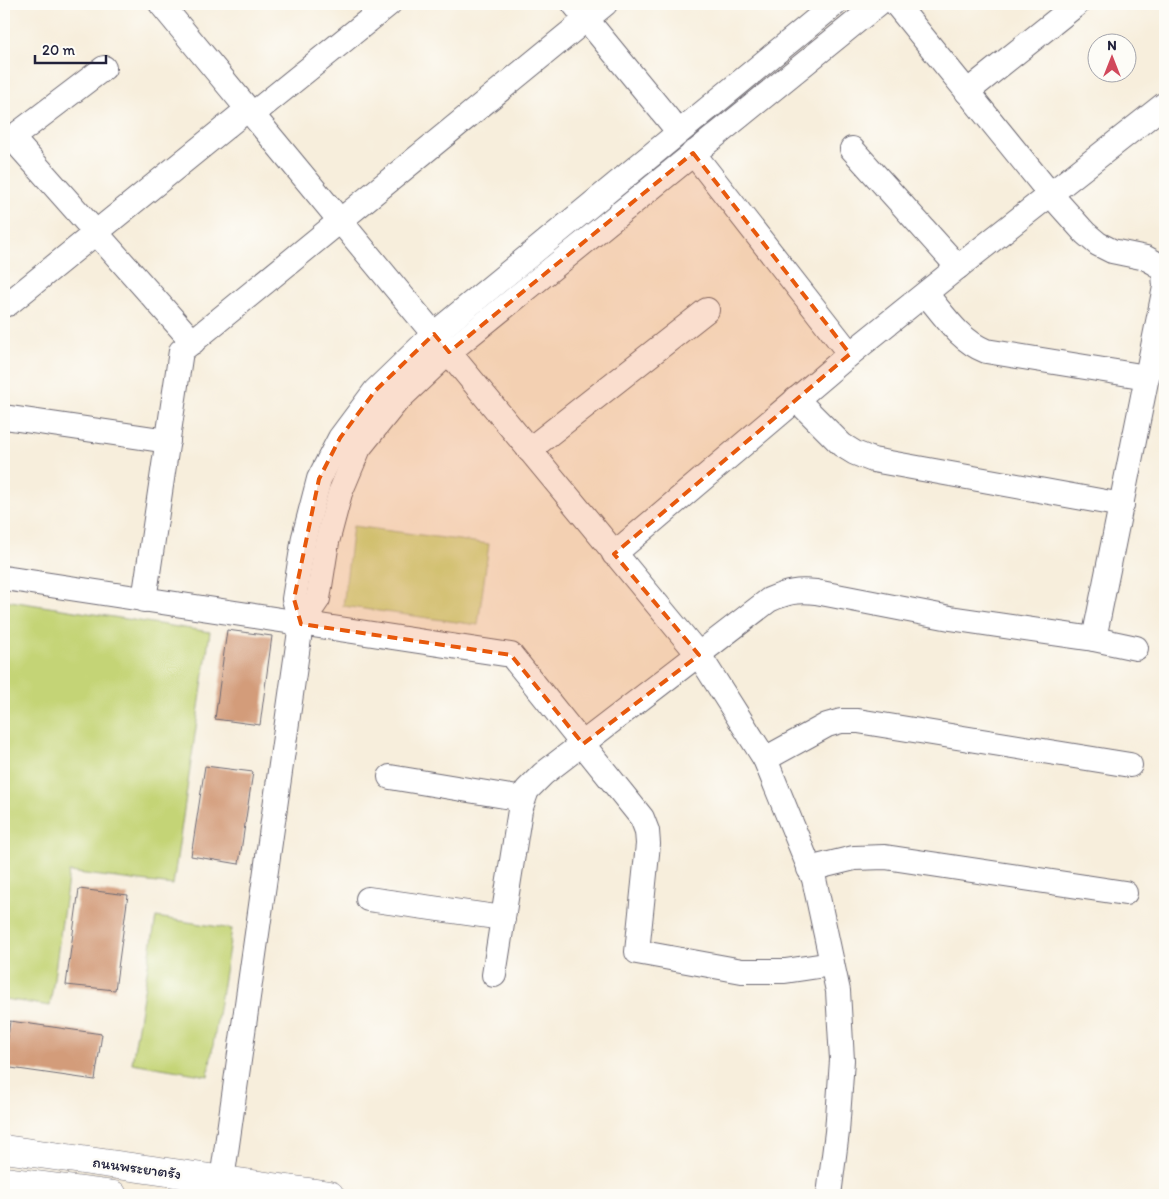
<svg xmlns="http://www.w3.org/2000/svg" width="1169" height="1199" font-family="Itim,'Playpen Sans Thai',sans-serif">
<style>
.green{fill:#c4d476;stroke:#737b58}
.building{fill:#d39c7a}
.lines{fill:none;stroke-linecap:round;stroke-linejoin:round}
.street-casing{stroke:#6d6973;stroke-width:26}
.secondary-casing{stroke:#6d6973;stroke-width:29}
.street{stroke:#fff;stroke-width:24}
.secondary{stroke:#fff;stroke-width:28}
.marked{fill:#e8590c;fill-opacity:0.2;stroke:#e8590c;stroke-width:4;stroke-dasharray:10 6;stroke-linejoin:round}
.labels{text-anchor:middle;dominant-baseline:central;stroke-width:5;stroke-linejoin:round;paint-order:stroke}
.street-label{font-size:15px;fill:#22223b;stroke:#fdfcf7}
</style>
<rect width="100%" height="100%" fill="#fdfcf7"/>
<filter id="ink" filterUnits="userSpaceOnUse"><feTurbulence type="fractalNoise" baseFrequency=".02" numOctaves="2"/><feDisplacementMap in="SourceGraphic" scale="10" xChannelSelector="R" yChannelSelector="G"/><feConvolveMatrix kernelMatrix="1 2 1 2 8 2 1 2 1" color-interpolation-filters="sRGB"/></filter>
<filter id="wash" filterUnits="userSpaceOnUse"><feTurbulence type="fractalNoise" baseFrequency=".0096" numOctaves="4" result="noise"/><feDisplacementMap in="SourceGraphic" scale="20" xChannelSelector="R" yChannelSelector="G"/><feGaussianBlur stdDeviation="1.12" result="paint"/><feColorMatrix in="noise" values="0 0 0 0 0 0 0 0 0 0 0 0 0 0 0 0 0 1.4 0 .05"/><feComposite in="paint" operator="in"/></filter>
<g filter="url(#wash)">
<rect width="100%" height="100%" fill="#f7eedc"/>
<g class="green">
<path d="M353,526l136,18 -11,81 -135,-19z"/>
<path d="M4,600l206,32 -37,253 -104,-13 -19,134 -46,-7z"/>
<path d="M156,917l76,12 -24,147 -76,-13z"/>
</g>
<g id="blocks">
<g class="building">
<path d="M227,630l45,6 -12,89 -45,-6z"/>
<path d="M205,766l48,6 -14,92 -48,-8z"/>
<path d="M79,889l49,6 -13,95 -49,-5z"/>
<path d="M10,1021l92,13 -7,46 -91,-13z"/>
</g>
</g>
</g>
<g filter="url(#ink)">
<use href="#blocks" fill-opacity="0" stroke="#6d6973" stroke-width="1"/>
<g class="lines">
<g class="street-casing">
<g id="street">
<path d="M161,4l538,651 66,104 49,120 24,112 4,69 -5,72 -8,63"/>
<path d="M574,4l104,127"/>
<path d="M967,92l110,-88"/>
<path d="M253,114l136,-110"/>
<path d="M12,138l181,204"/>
<path d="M4,144l100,-76"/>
<path d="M852,149l106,118"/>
<path d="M693,153l157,201"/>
<path d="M926,294c18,21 33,46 60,57l161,26"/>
<path d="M8,304l240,-195"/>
<path d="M796,399l46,46 13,8 18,7 249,45"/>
<path d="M4,417l164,24"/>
<path d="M529,450l178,-140"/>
<path d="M614,554l236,-200 108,-87 207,-163"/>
<path d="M4,578l507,77 131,163 5,13 1,13 -11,108 105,19h43l47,-7"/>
<path d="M144,600l37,-249 424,-347"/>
<path d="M301,624l17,-25 9,-57 13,-49 19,-45 37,-46 53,-50 429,-348"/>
<path d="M1094,639l42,9"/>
<path d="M765,759l62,-34 14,-4h17l272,44"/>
<path d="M390,777l133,22"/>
<path d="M809,869l45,-11 31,-1 240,36"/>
<path d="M368,899l135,19"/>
<path d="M494,975l26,-165 7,-20 16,-16 226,-174c18,-8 28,-10 47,-8l134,26 144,21 71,-352 -1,-14 -7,-9 -11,-6 -34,-7 -14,-7 -13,-11 -34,-38 -155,-191"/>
<path d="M222,1180l79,-556 -7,-25 10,-62 15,-58 21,-41 35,-47 59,-57 401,-330"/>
</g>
</g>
<g class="secondary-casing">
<g id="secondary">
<path d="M4,1149l326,46"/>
<path d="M4,1181l109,14"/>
</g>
</g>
<use href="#street" class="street"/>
<use href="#secondary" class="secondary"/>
</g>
</g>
<path class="marked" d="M693,153l157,201 -236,200 85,101 -116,89 -72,-89 -210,-31 -7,-25 25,-120 21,-41 35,-47 59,-57 15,18z"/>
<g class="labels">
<g class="street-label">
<text transform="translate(137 1168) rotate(8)">ถนนพระยาตรัง</text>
</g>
</g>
<rect width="1169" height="1199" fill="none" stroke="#fdfcf7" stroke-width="20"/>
<g transform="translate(1112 58)"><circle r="24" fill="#fdfcf7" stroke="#a5a5ac"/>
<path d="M0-4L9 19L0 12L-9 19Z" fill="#d1495b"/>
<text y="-8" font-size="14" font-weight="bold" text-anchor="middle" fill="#22223b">N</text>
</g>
<path d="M35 55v8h71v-8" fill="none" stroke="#22223b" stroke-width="2.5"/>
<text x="42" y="55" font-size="15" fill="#22223b" stroke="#fdfcf7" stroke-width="4" paint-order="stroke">20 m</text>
</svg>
